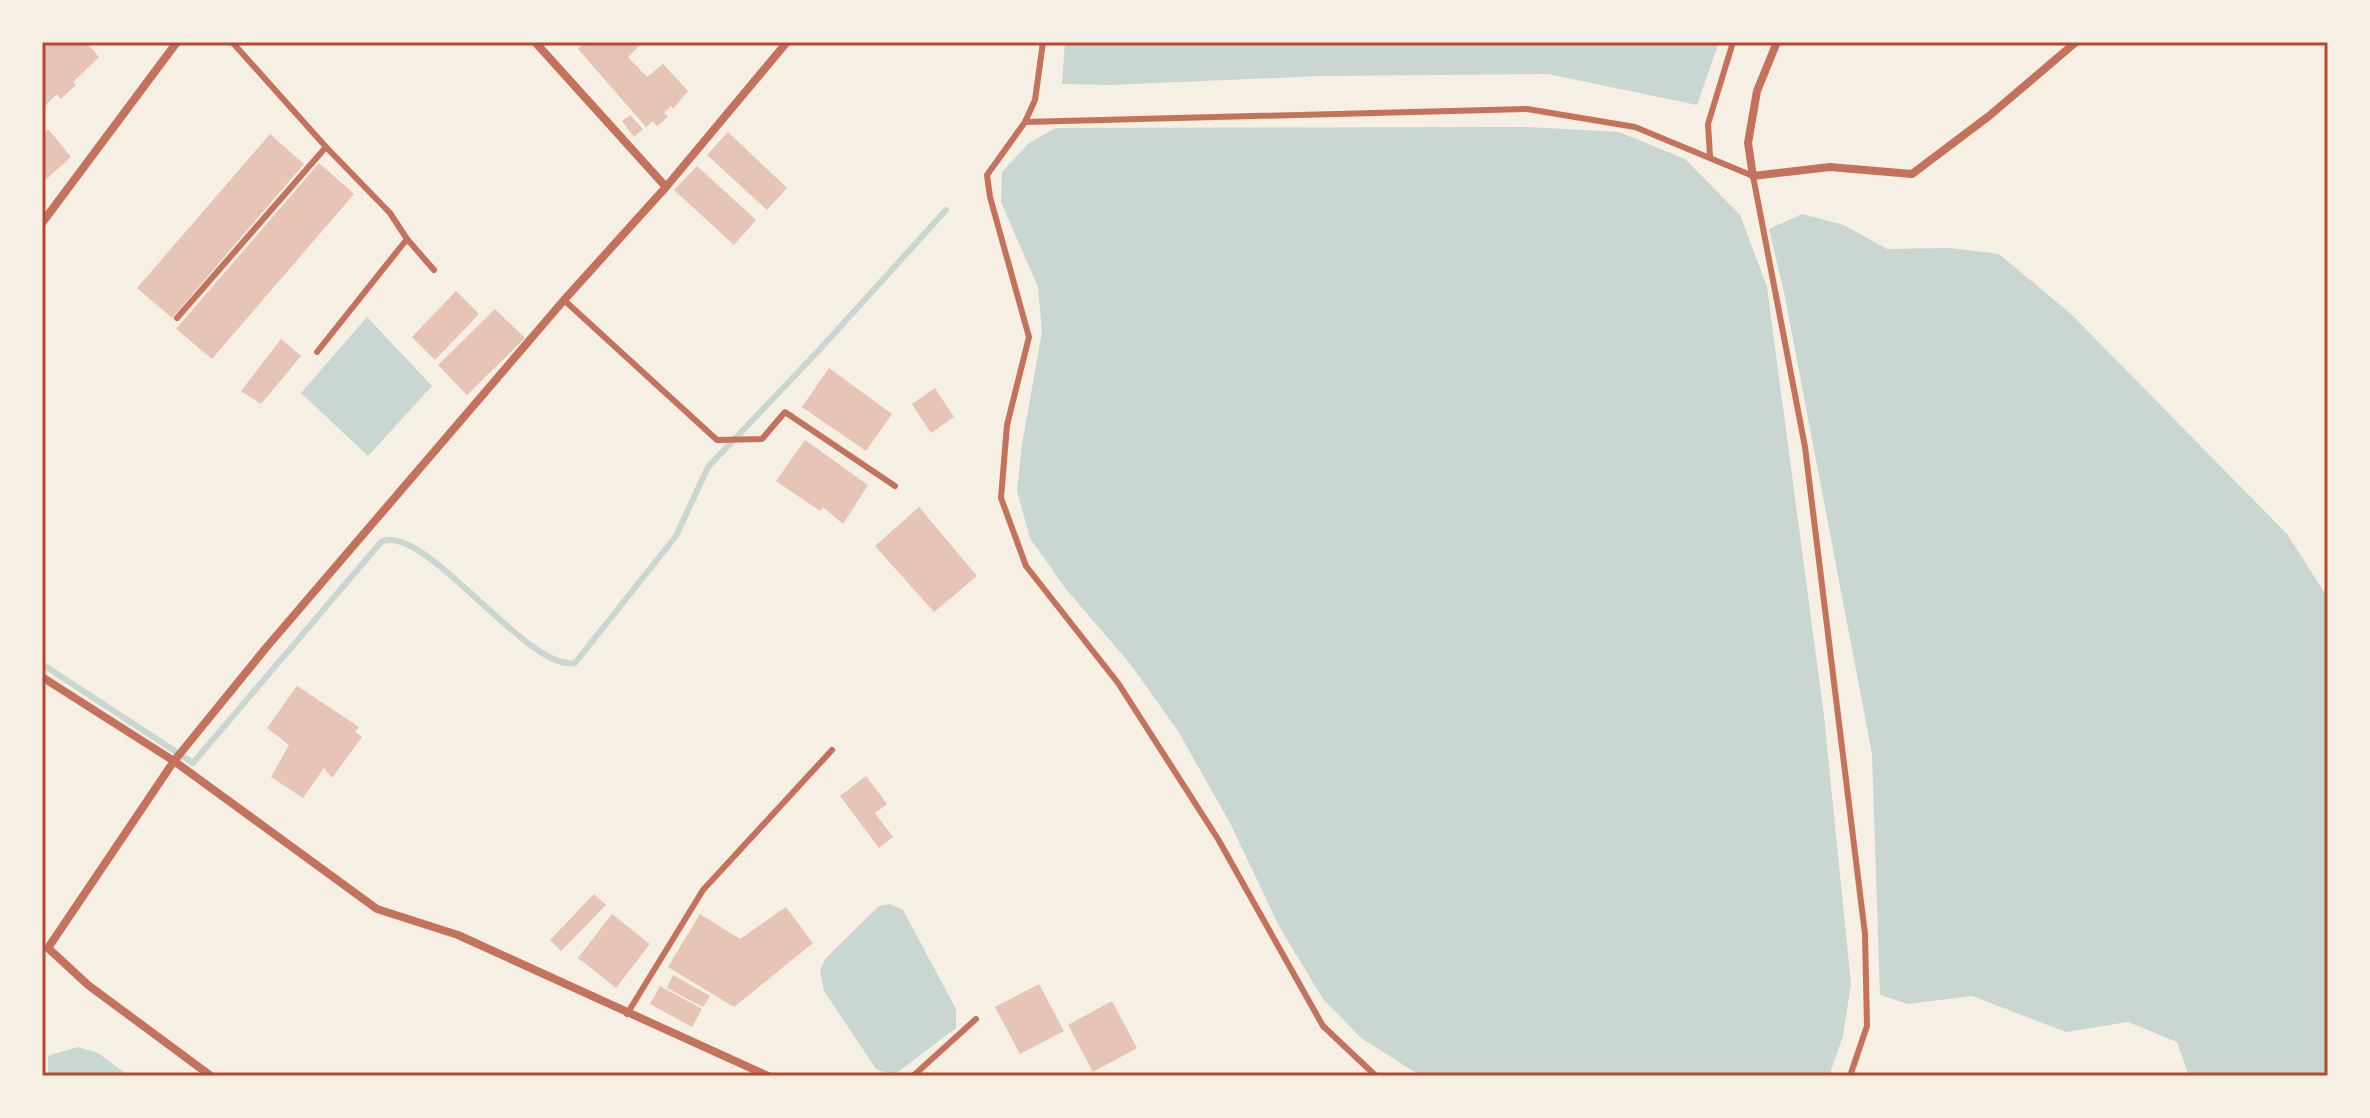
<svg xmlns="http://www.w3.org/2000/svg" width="2370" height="1118" font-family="Raleway,sans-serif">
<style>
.water{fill:#c9d6d2}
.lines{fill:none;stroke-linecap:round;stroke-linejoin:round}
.stream{stroke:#c9d6d2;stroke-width:6}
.building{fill:#e6c5b7}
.service{stroke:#c5725c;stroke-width:6}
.minor{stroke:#c5725c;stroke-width:8}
.neatline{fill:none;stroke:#b5482f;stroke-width:3}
</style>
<rect width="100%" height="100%" fill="#f6efe4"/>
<g class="water">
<path d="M1065,42h654l-22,63 -149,-31 -226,2 -212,9 -48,-1z"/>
<path d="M1526,127l93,5 66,27 55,56 27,72 57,429 27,268 -8,52 -14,40h-408l-60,-38 -38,-39 -44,-73 -49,-103 -52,-92 -47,-66 -66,-77 -35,-50 -13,-47 5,-47 20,-112 -4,-45 -37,-85 1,-30 27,-29 27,-15z"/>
<path d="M1802,214l42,11 43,24 63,-1 49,6 72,60 216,220 41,64v478h-139l-12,-34 -49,-20 -62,10 -94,-36 -64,8 -28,-9 -8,-241 -88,-462 -15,-63z"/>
<path d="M367,317l65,69 -64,70 -67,-63z"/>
<path d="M890,904l13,6 53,99v19l-62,47 -18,-6 -52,-78 -4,-21 6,-12 53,-52z"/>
<path d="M78,1047l20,6 31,23h-81v-20z"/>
</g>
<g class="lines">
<path class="stream" d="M42,664l151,99 188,-221c43,-21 147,131 194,121l101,-127 32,-69 113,-119 125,-138"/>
</g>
<g class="building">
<path d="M51,42h35l13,15 -26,25 3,3 -15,14 -4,-5 -15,15v-59z"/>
<path d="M585,42h58l-15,15 19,20 16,-13 25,27 -15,18 -2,-3 -7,7 4,4 -11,9 -4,-5 -7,6 -68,-78z"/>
<path d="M630,115l13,14 -9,8 -12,-16z"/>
<path d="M48,129l23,28 -29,26v-53l2,4z"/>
<path d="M728,132l59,56 -20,22 -60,-55z"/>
<path d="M270,134l34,30 -132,154 -35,-30z"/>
<path d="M319,163l35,31 -142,165 -36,-30z"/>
<path d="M697,166l59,54 -22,25 -60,-55z"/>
<path d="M456,291l23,23 -44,46 -23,-23z"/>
<path d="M495,309l30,29 -58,57 -29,-30z"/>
<path d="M281,339l20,17 -40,48 -20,-13z"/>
<path d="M829,368l63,46 -26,37 -64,-44z"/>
<path d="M935,388l19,29 -23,16 -19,-29z"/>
<path d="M805,440l63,45 -25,39 -20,-17 -3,4 -44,-30z"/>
<path d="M919,507l58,69 -43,36 -59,-66z"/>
<path d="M297,686l62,41 -4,5 7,5 -30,41 -8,-10 -21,30 -32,-21 18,-32 -22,-17z"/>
<path d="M866,776l21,28 -12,9 18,24 -14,11 -39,-52z"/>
<path d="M594,894l12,11 -45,46 -11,-11z"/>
<path d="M786,907l27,36 -79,64 -66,-40 32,-53 40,25z"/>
<path d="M612,914l38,30 -34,44 -38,-30z"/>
<path d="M673,975l37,21 -7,11 -36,-19z"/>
<path d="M1039,984l25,47 -44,23 -25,-47z"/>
<path d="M660,986l42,23 -10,18 -42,-23z"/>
<path d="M1112,1001l25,47 -44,24 -25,-47z"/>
</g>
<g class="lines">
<g class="service">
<path d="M232,42l94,105 64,66 17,26 27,31"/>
<path d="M1043,42l-8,58 -10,22 -38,53 3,22 39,140 -22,88 -6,73 25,68 92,117 100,156 105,187 53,50"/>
<path d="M1025,122l502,-13 108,18 118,49 52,271 60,487 2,92 -17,50"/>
<path d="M1710,156l-2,-32 25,-82"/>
<path d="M564,300l153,140 45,-1 23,-27 110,74"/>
<path d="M177,318l149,-171"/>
<path d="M317,352l90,-113"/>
<path d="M627,1014l76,-124 129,-140"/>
<path d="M913,1076l63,-57"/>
</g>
<g class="minor">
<path d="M535,42l131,145"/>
<path d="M1777,42l-20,49 -9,52 5,33 77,-9 82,7 77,-58 87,-74"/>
<path d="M42,223l135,-181"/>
<path d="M42,677l132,84 203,148 81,26 310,141"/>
<path d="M211,1076l-123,-91 -40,-37 126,-187 91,-112 299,-349 102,-113 121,-145"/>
</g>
</g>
<rect width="2370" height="1118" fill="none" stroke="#f6efe4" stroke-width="88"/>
<rect x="44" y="44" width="2282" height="1030" class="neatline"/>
</svg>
